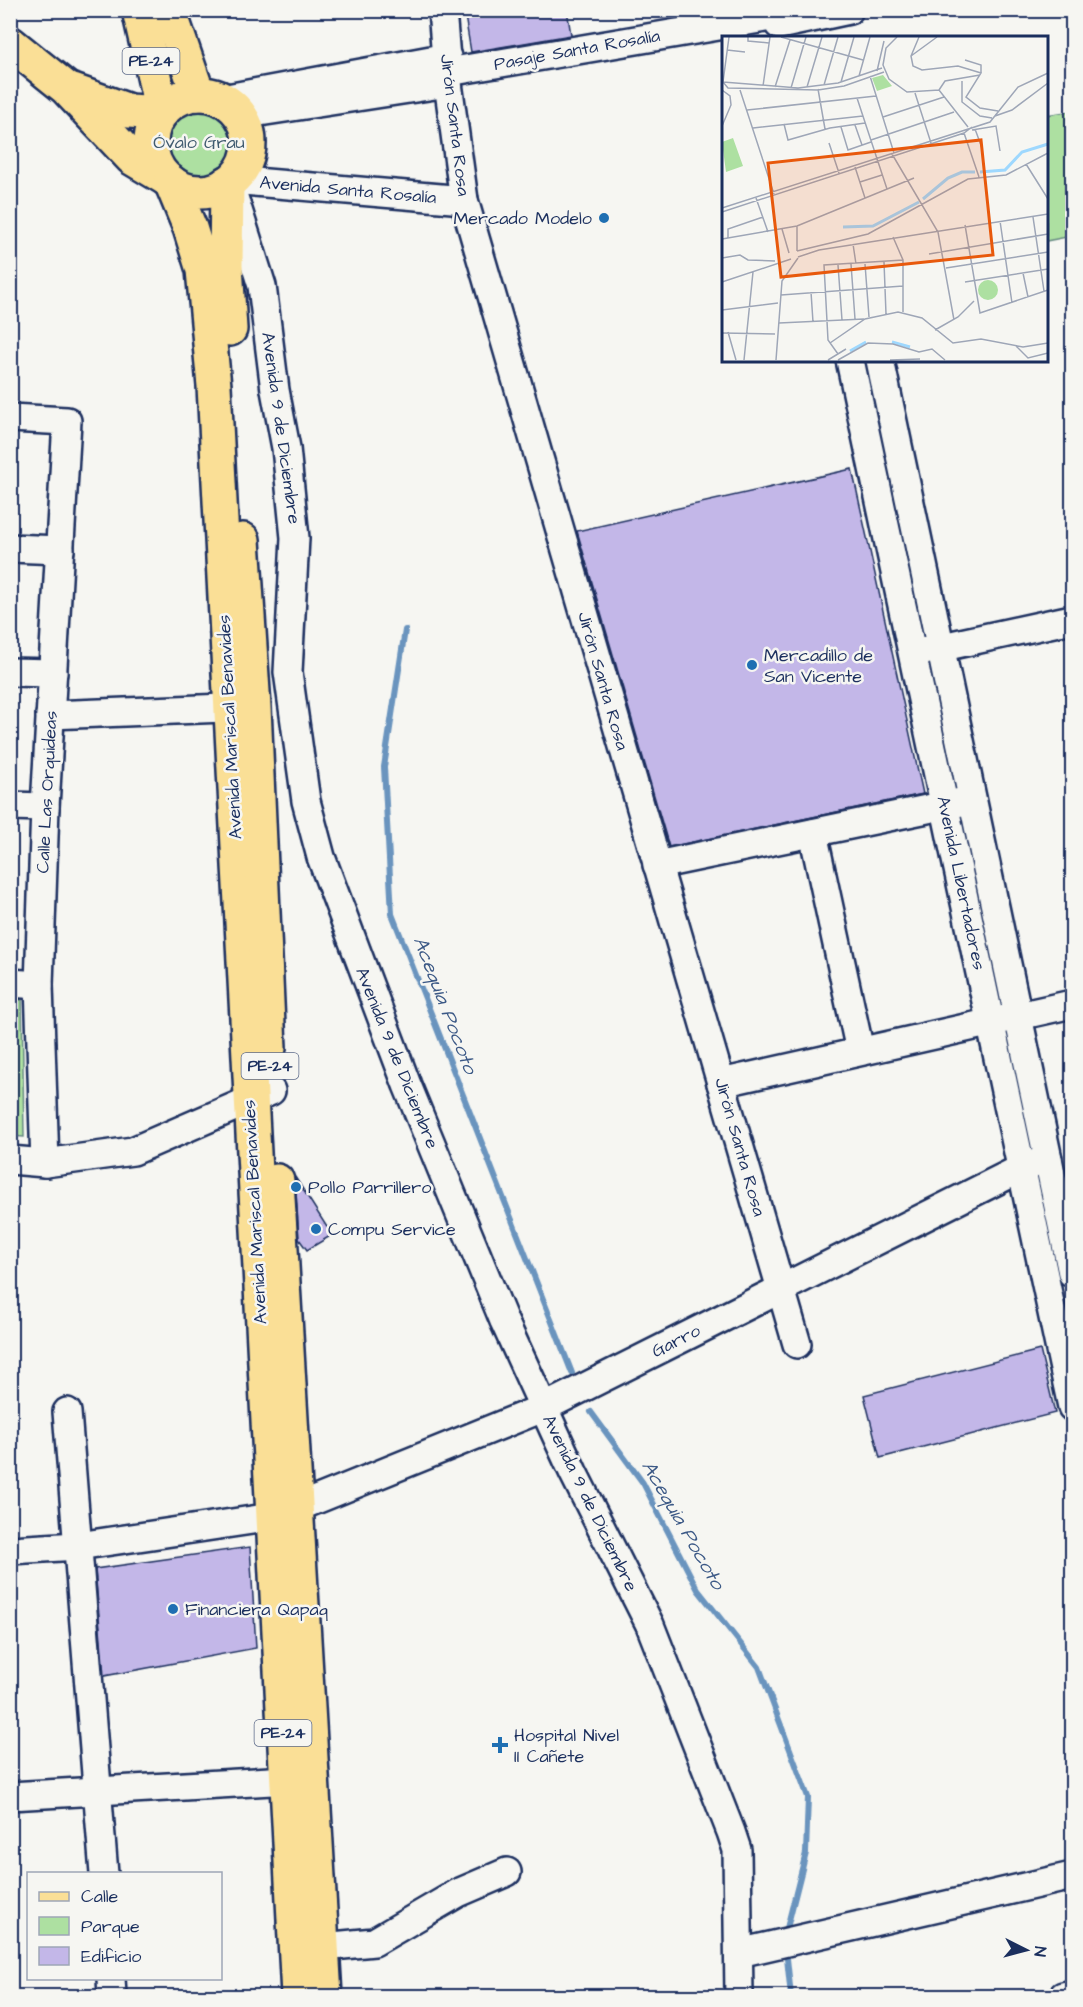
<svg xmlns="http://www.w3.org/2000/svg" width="1083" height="2007" font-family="'Architects Daughter',sans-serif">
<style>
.green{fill:#ade0a1;stroke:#648880;stroke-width:1.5}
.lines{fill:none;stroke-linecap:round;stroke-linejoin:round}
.stream{stroke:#6a94be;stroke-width:6}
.building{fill:#c3b7e8;stroke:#1b2f5e;stroke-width:1.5}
.minor-casing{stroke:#1b2f5e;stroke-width:32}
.major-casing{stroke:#1b2f5e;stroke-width:38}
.highway-casing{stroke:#1b2f5e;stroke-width:38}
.minor{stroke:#f6f6f2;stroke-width:27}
.major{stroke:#fadf96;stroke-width:33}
.highway{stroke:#fadf96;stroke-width:33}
.poi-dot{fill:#1f6fb2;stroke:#f6f6f2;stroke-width:2}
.labels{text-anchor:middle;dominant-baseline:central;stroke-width:5;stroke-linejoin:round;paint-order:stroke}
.shield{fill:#f6f6f2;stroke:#5d6b8a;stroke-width:1.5}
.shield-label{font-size:16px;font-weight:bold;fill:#1b2f5e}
.street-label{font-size:18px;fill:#1b2f5e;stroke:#f6f6f2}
.park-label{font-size:18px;fill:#405b6f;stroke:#f6f6f2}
.poi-label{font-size:18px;fill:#1b2f5e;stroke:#f6f6f2;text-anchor:start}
.water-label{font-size:20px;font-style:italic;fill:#3c5986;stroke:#f6f6f2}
.inset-river{fill:none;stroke:#9ed8fe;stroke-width:3}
.inset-road{fill:none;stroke:#9ea6b7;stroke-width:1.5}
.view{fill:#e8590c;fill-opacity:0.15;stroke:#e8590c;stroke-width:3}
.inset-edge{fill:none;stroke:#1b2f5e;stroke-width:3}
</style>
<rect width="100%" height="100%" fill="#f6f6f2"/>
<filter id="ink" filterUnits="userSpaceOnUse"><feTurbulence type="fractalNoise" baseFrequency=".0167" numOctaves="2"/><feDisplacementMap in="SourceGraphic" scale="12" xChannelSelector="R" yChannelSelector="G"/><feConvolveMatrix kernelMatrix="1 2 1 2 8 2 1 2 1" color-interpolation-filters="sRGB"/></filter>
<g filter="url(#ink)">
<g class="green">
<circle cx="200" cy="142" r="41"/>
<path d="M1072,111v125l-26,5v-126z"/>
<path d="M11,999l11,1 2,137 -13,-1z"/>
</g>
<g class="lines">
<g class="stream">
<path d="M405,630l-21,137 8,147 180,459"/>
<path d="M591,1412l52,71 55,107 61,77 49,130 -2,56 -21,83"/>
<path d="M786,1949l5,47"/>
</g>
</g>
<g class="building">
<path d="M464,10h103l4,25 -100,17z"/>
<path d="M852,469l71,325 -254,53 -92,-316z"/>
<path d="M295,1177l37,58 -25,15 -8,-11z"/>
<path d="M1040,1350l15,63 -175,45 -16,-63z"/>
<path d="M250,1547l6,101 -152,28 -9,-107z"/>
</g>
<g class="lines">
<g class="minor-casing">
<g id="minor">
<path d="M442,10l6,73 16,117 333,1144"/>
<path d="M779,25l70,-15"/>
<path d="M448,72l329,-56"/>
<path d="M222,99l225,-42"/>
<path d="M240,115l208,-32"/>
<path d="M231,180l233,20"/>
<path d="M232,191l30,95 13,104 11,58 9,90 -7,134 18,129 15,56 86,228 97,236 69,151 77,153 81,207 6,18 2,146"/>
<path d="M850,360l222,1047"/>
<path d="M880,360l192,913"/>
<path d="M10,418l57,3 -22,386 -6,178 6,178"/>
<path d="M10,548l50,2"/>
<path d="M924,651l148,-32"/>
<path d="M10,672l43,1"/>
<path d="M50,715l200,-8"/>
<path d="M10,806l35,1"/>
<path d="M813,833l47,218"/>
<path d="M657,865l304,-63"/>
<path d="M10,983l29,2"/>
<path d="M721,1083l351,-79"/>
<path d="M10,1160l35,3 88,-12 138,-60"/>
<path d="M67,1412l37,462"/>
<path d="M10,1550l68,-4 194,-29 24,-9 247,-100 479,-240 26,-9"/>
<path d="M10,1796l296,-17"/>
<path d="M302,1949l72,-7 84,-49 49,-21"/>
<path d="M739,1953l333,-77"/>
<path d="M111,1978l1,18"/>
<path d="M1063,1996l9,-2"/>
</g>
</g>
<g class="major-casing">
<g id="major">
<path d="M10,43l56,45 66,70 35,21"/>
<path d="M73,91l56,20 32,2"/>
</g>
</g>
<g class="highway-casing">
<g id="highway">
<path d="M139,10l23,102"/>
<path d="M169,10l29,84"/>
<circle cx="200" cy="143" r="49"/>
<path d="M171,182l19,46 13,42 11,116 84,1610"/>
<path d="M227,183l-1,83 4,63"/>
<path d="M243,540l11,167 15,341"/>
<path d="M277,1181l48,815"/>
</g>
</g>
<use href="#minor" class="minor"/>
<use href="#major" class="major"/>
<use href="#highway" class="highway"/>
</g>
</g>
<g class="poi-dot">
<circle cx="604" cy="218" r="6"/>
<circle cx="752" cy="665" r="6"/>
<circle cx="296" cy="1187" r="6"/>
<circle cx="316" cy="1229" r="6"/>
<circle cx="173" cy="1609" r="6"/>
<path d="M497 1736h6v6h6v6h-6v6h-6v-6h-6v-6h6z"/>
</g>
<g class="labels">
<g class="shield">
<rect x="122.5" y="48" width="57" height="26" rx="4.5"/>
<rect x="241.5" y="1053" width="57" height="26" rx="4.5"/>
<rect x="254.5" y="1720" width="57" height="26" rx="4.5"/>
</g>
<g class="shield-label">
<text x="151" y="61">PE-24</text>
<text x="270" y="1066">PE-24</text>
<text x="283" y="1733">PE-24</text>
</g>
<g class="street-label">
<text transform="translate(577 50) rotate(-10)">Pasaje Santa Rosalía</text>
<text transform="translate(455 125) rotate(83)">Jirón Santa Rosa</text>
<text transform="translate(348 190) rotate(5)">Avenida Santa Rosalía</text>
<text transform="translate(281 428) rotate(82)">Avenida 9 de Diciembre</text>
<text transform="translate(603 681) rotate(74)">Jirón Santa Rosa</text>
<text transform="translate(230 727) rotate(-93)">Avenida Mariscal Benavides</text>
<text transform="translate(47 792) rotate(-87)">Calle Las Orquideas</text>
<text transform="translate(961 883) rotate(78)">Avenida Libertadores</text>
<text transform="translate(397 1058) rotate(68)">Avenida 9 de Diciembre</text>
<text transform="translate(740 1147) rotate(74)">Jirón Santa Rosa</text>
<text transform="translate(255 1212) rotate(-93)">Avenida Mariscal Benavides</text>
<text transform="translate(676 1341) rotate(-27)">Garro</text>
<text transform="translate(590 1503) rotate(64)">Avenida 9 de Diciembre</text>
</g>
<g class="park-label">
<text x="199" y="142">Óvalo Grau</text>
</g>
<g class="poi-label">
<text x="592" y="218" text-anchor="end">Mercado Modelo</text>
<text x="764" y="655">Mercadillo de<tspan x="764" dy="21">San Vicente</tspan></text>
<text x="308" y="1187">Pollo Parrillero</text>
<text x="328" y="1229">Compu Service</text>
<text x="185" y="1609">Financiera Qapaq</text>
<text x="514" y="1735">Hospital Nivel<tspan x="514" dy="21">II Cañete</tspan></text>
</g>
<g class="water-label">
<text transform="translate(445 1005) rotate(69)">Acequia Pocoto</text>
<text transform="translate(683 1525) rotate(60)">Acequia Pocoto</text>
</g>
</g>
<g transform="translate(722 36)">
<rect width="326" height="326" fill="#f6f6f2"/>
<path d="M161,39l9,11 -15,5 -5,-13zM11,102l10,28 -17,6 -4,-30zM256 254a10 10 0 1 1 20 0a10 10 0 1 1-20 0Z" fill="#ade0a1"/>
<path class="inset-river" d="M258,136l25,-2 17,-18 26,-8M201,163l25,-21 14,-6h13M121,191l30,-1 46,-24M170,306l18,5M128,315l16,-9"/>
<path class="inset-road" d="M7,1l-6,45 5,6 90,2 26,-4 40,-14M26,1v4l21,2M59,1l82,23M175,1l-11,11 -3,17 6,14 18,13 32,-2 29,37M197,1l-8,19 2,10 9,4 36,-4 23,7 -15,24 14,11 18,3M5,14l18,2M189,20l26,-19M243,24l16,5v8M155,35l7,-30M137,40l11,-39M148,40l24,77M240,45v21l18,14 12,2M1,46l75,6 40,-5 44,-15M119,46l13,-45M102,49l14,-48M41,50l7,-49M53,51l15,-47M85,51l15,-50M69,52l15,-51M96,53l7,40M0,54l8,6 1,9 -9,21M18,54l34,104M217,54l6,-9 35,-6M193,57l16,50M135,62l30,91M25,74l129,-14M273,80l17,-6 36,-27M161,81l61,-20M62,88l4,16 42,-12 35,-5M133,89l7,20M119,91l7,23 23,-8M31,92l110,-12M253,93l7,19M250,94l24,-4 4,25M242,97l15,44M149,104l83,-28M107,107l10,30M170,118l46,78 16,88M304,128l22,35M133,131l10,31M138,146l22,-7M34,162l12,34M0,172l268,-86 28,-35 30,-14M0,176l242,-79 8,-6M311,181l11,74M278,185l12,82M243,189l15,88 68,-23M75,190v25M60,193l7,24M171,201l10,23v52M6,202v-9l35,-12M0,203l75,-13 117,-48M131,208l3,20M75,215l71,-17 100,-55 38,-4 42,-22M207,218l119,-20M76,221l21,-7 229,-36M0,222l18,-3 8,5 27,1M162,226l2,52M129,228l4,55M143,228l4,53M116,229l4,55M224,232l102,-16M301,237l5,24M0,246l69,-23M243,246l83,-13M89,256l2,30M59,259l122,-9M0,274l56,-7M57,287l85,-4M213,294l23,-13 16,-16M6,296l8,28M0,297l53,1M108,307l35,-24 33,-7 24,6 31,25 28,-4 42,8 25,-4M294,310l12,12 20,-5M116,318l-10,-14 -4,-75 79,-5M22,324l9,-88M54,324l6,-79 16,-23M106,324l18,-11M116,324l30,-17 25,1 26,8 13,-3 13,11M168,324l30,-1"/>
<path class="view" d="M259,104l12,115 -212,22 -13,-114z"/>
<rect width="326" height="326" class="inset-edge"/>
</g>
<rect width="1083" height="2007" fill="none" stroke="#f6f6f2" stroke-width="36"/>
<rect x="18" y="18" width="1047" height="1971" fill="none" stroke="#1b2f5e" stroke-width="2" filter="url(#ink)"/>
<rect x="27" y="1872" width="195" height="108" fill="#f6f6f2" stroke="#9ea6b7" stroke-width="1.5"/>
<rect x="39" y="1892" width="30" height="9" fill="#fadf96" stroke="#9ea6b7" stroke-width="1.5"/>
<text x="81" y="1902" font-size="18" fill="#1b2f5e">Calle</text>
<rect x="39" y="1917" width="30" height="18" fill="#ade0a1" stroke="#9ea6b7" stroke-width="1.5"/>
<text x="81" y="1932" font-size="18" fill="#1b2f5e">Parque</text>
<rect x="39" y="1947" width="30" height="18" fill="#c3b7e8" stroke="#9ea6b7" stroke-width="1.5"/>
<text x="81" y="1962" font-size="18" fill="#1b2f5e">Edificio</text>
<g transform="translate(1026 1950) rotate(96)" stroke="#f6f6f2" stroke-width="4.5" paint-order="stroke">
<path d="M0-4.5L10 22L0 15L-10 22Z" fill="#1b2f5e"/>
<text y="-9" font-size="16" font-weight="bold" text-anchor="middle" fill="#1b2f5e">N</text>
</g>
</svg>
